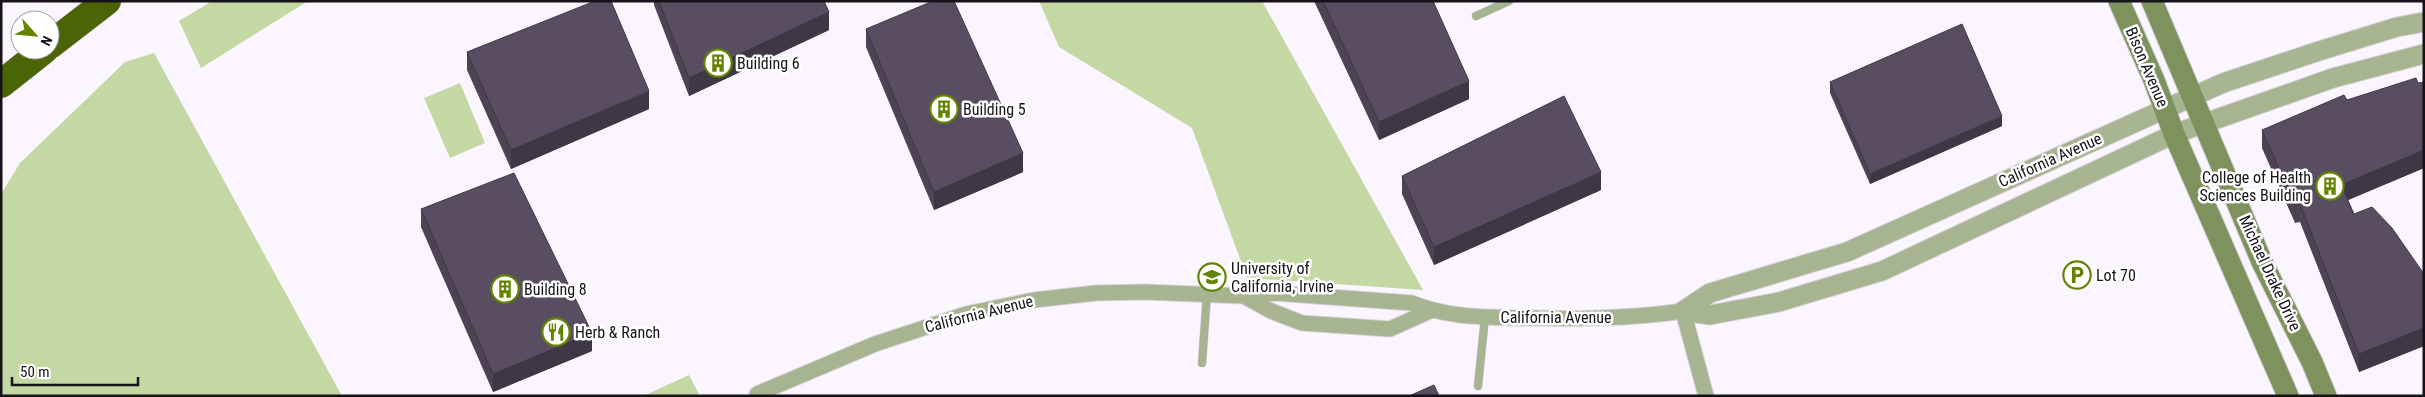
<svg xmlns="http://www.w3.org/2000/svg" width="2425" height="397" font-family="'Roboto Condensed',sans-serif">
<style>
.green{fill:#c4d8a4}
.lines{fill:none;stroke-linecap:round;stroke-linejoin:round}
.service-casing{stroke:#d6d1da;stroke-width:9}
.minor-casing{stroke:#d6d1da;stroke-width:17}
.tertiary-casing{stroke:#d6d1da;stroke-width:21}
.secondary-casing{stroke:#d6d1da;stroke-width:23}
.motorway-casing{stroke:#d6d1da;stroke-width:29}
.service{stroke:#a6b490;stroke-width:8}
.minor{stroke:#a6b490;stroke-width:15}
.tertiary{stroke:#a6b490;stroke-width:19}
.secondary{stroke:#7e925d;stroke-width:21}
.motorway{stroke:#4b6506;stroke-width:28}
.wall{fill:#4d4353}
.shaded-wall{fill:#3e3744}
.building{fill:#594e61;stroke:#3e3744}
.labels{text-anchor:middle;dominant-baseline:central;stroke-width:5;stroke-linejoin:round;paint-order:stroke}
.poi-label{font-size:16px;fill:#161219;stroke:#fff;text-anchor:start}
.street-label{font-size:16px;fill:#161219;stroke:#fff}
</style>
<rect width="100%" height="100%" fill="#fbf5ff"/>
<g class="green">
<path d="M212,1h96l-107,67 -22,-47z"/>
<path d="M1039,1h223l161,289 -176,-12 -55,-150 -133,-81z"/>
<path d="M154,53l188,343h-341v-202l19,-31 105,-101z"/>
<path d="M460,83l25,60 -35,15 -26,-60z"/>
<path d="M689,375l11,21h-57z"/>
</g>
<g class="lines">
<g class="service-casing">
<g id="service">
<path d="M1476,16l33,-15"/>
<path d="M1202,363l5,-69"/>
<path d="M1478,386l7,-69"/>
</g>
</g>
<g class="minor-casing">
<g id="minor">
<path d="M1244,296l27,15 31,12 88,6 40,-18"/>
<path d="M757,394l118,-50 91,-30 68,-14 62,-7 49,-1 99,4 30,-3 138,10c33,14 70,14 106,15 55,1 110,1 165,-7l23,85"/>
</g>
</g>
<g class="tertiary-casing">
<g id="tertiary">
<path d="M1683,311l27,-18 137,-41 376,-169 96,-32 78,-24 27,-5"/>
<path d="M1683,311l27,4 69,-13 103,-31 292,-137 159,-56 91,-24"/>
</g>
</g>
<g class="secondary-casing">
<g id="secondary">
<path d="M2119,1l35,79 20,54 114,262"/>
<path d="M2152,1l110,261 50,100 14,34"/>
</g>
</g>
<g class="motorway-casing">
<g id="motorway">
<path d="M50,45l57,-44"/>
<path d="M1,84l43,-34"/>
</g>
</g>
<use href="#service" class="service"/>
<use href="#minor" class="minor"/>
<use href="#tertiary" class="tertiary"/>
<use href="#secondary" class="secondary"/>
<use href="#motorway" class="motorway"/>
</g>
<g class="wall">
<path d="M654,1h170l5,29 -140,66 -35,-91z"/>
<path d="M1314,1h119l36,98 -90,41z"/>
<path d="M866,29l157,143 -89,38 -68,-163z"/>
<path d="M467,52l182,57 -138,60 -44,-99z"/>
<path d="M1830,82l172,44 -132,58 -40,-91z"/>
<path d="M2424,82v86l-76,32 6,14 70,60v72l-65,26 -59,-150 -5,1 -33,-75v-18l85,-30z"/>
<path d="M1402,176l199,14 -167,75 -32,-71z"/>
<path d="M421,209l171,142 -99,41 -72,-165z"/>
</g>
<g class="shaded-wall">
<path d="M829,12v18l-140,66v-18z"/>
<path d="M1469,81v18l-90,41v-18z"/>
<path d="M649,91v18l-138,60v-19z"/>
<path d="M2002,116v10l-132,58v-10z"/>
<path d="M2424,150v18l-83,35v-18z"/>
<path d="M1023,153v19l-89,38v-18z"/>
<path d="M1601,172v18l-167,75v-18z"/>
<path d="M2424,328v18l-65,26v-18z"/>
<path d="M592,333v18l-99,41v-18z"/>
</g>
<g class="building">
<path d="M595,1h16l38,90 -138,59 -44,-98z"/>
<path d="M659,1h165l5,11 -140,66z"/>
<path d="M933,1h21l69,152 -89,39 -68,-163z"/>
<path d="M1323,1h110l36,80 -90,41z"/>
<path d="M1962,24l40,92 -132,58 -40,-92z"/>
<path d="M2416,78l2,5 6,-1v68l-83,35 13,29 18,-7 20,21 32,46v54l-65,26 -59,-150 -5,1 -33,-75 82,-35 3,5z"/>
<path d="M1564,96l37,76 -167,75 -32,-71z"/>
<path d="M514,173l78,160 -99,41 -72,-165z"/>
<path d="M1434,385l5,11h-30z"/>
</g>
<defs>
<g id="building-ring" transform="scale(1.4375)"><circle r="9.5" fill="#fff" stroke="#628400" stroke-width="1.5"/><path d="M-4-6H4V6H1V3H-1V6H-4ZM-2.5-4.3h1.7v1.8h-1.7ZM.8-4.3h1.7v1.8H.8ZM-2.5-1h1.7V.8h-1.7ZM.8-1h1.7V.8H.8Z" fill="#628400"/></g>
<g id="parking-ring" transform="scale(1.4375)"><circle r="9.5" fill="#fff" stroke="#628400" stroke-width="1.5"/><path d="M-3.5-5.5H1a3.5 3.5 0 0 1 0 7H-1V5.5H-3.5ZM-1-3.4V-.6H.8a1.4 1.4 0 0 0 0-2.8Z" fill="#628400"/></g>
<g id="university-ring" transform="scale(1.4375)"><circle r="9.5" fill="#fff" stroke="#628400" stroke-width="1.5"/><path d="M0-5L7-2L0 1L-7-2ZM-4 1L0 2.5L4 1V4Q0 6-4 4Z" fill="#628400"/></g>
<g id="restaurant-ring" transform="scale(1.4375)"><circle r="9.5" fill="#fff" stroke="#628400" stroke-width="1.5"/><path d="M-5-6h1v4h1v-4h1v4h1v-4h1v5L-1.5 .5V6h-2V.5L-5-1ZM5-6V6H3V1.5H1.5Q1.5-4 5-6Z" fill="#628400"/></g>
</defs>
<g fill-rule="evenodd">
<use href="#building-ring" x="718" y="63"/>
<use href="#building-ring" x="944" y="109"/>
<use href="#building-ring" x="2330" y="186"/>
<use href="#parking-ring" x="2077" y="275"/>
<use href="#university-ring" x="1212" y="277"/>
<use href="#building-ring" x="505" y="289"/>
<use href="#restaurant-ring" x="556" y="332"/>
</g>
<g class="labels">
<g class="poi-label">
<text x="737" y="63">Building 6</text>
<text x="963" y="109">Building 5</text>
<text x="2311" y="177" text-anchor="end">College of Health<tspan x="2311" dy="18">Sciences Building</tspan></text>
<text x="1231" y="268">University of<tspan x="1231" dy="18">California, Irvine</tspan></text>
<text x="2096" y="275">Lot 70</text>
<text x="524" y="289">Building 8</text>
<text x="575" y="332">Herb &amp; Ranch</text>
</g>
<g class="street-label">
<text transform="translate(2147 67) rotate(67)">Bison Avenue</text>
<text transform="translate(2050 160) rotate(-24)">California Avenue</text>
<text transform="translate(2270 273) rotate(65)">Michael Drake Drive</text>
<text transform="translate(979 314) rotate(-14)">California Avenue</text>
<text x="1556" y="317">California Avenue</text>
</g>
</g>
<rect width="2425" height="397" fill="none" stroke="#161219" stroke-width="5"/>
<g transform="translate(35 35) rotate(117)"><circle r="24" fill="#ffffff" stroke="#a2a0a3"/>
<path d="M0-4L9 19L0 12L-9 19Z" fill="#628400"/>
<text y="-8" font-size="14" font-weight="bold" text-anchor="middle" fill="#161219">N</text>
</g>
<path d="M12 377v8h126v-8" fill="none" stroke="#161219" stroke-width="2.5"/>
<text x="20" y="377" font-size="15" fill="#161219" stroke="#ffffff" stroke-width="4" paint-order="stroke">50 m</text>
</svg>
